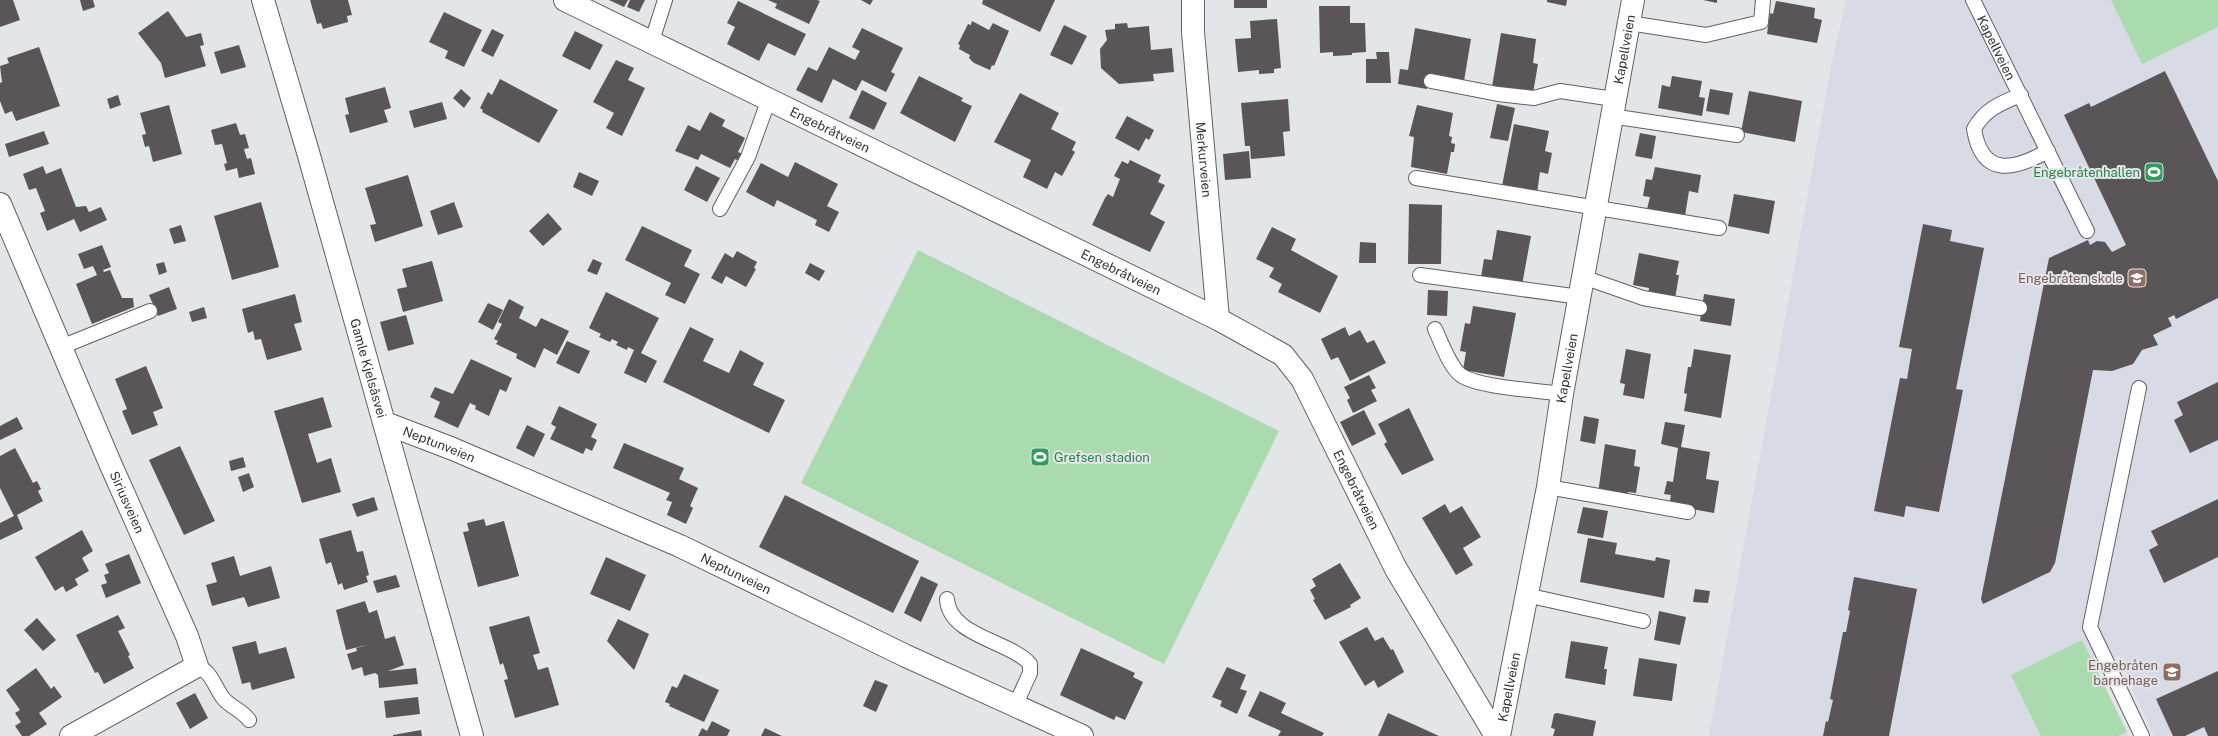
<svg xmlns="http://www.w3.org/2000/svg" width="2218" height="736" font-family="'Public Sans',sans-serif">
<style>
.built{fill:#d8dae6}
.green{fill:#a9dbae}
.building{fill:#5a5657}
.lines{fill:none;stroke-linecap:round;stroke-linejoin:round}
.service-casing{stroke:#616165;stroke-width:16}
.minor-casing{stroke:#616165;stroke-width:24}
.tertiary-casing{stroke:#616165;stroke-width:24}
.service{stroke:#fff;stroke-width:14}
.minor{stroke:#fff;stroke-width:22}
.tertiary{stroke:#fff;stroke-width:22}
.labels{text-anchor:middle;dominant-baseline:central;stroke-width:4;stroke-linejoin:round;paint-order:stroke}
.street-label{font-size:13px;fill:#333435;stroke:#e4e5e9}
.leisure-label{font-size:13px;fill:#27864d;stroke:#e4e5e9;text-anchor:end}
.education-label{font-size:13px;fill:#785e54;stroke:#e4e5e9;text-anchor:end}
</style>
<rect width="100%" height="100%" fill="#e4e5e9"/>
<path class="built" d="M1846,0h372v736h-64l-22,-47 2,-2 -15,-31 -24,10 34,70h-420l122,-669z"/>
<g class="green">
<path d="M2111,0h107v27l-76,37z"/>
<path d="M918,250l361,181 -115,233 -363,-181z"/>
<path d="M2082,640l45,92 -9,4h-77l-30,-61z"/>
</g>
<g class="building">
<path d="M0,0h13l7,20 -20,7z"/>
<path d="M80,0h13l2,7 -12,4z"/>
<path d="M310,0h38l4,15 -5,1 1,6 -25,7 -2,-6 -4,1z"/>
<path d="M609,0h19l-4,7z"/>
<path d="M630,0h15l-6,12 -12,-5z"/>
<path d="M768,0h49l3,1 -11,23 -34,-16 2,-4z"/>
<path d="M861,0h12l-3,5z"/>
<path d="M983,0h72l-15,32 -58,-28z"/>
<rect x="1234" y="0" width="33" height="8"/>
<path d="M1547,0h20l-1,6 -19,-4z"/>
<path d="M1703,0h14v3z"/>
<path d="M738,1l68,33 -11,22 -27,-13 -9,18 -32,-17 8,-17 -8,-4z"/>
<path d="M1776,1l39,7 -1,10 8,2 -5,23 -50,-9 3,-21 3,1z"/>
<path d="M1319,6h31v17h15l1,29 -14,1v2l-19,1v-4l-13,1z"/>
<path d="M168,11l18,26 15,-4 3,12 -4,1 6,20 -41,12 -4,-15 -23,-30z"/>
<path d="M444,12l38,18 -18,37 -19,-9 3,-7 -19,-9z"/>
<path d="M1277,19l4,49 -7,1v4l-15,1v-4l-21,2 -3,-33 16,-1 -1,-17z"/>
<path d="M972,21l17,9 4,-7 16,8 -15,35 -2,-1 -2,5 -16,-7 -5,-5 1,-3 -11,-6 1,-4 -2,-1 10,-20 3,1z"/>
<path d="M1127,23l1,5 21,-2 2,24 21,-2 2,24 -21,2 1,7 -35,3 -18,-16 -1,-19 7,-9 -2,-10 10,-1v-5z"/>
<path d="M1064,25l23,11 -15,29 -22,-10z"/>
<path d="M862,28l41,20 -12,24 4,2 -9,18 -24,-12 -6,11 -23,-12 -11,24 -26,-13 12,-23 9,4 12,-24 26,13 5,-9 -8,-4z"/>
<path d="M1415,28l56,11 -7,42 -34,-6 -3,14 -29,-5 2,-15 8,1z"/>
<path d="M492,29l12,6 -11,22 -12,-6z"/>
<path d="M575,31l28,14 -13,25 -28,-14z"/>
<path d="M1501,33l35,6 -3,24 5,1 -5,29 -41,-6z"/>
<path d="M239,45l7,22 -25,7 -7,-22z"/>
<path d="M39,47l21,59 -44,15 -4,-10 -7,3 -5,-13v-18l2,-1 -2,-16 9,-3 -2,-5z"/>
<path d="M1376,52h13l2,31h-25v-24h11z"/>
<path d="M616,60l18,8 -6,12 17,8 -23,48 -16,-8 8,-15 -21,-11z"/>
<path d="M2165,71l53,110v117l-42,21 -2,-4 -6,3 4,8 -19,9 5,10 -16,5 -9,14 -21,7 -19,-1 -38,193 -5,9 -67,32 -2,-5 68,-341 39,-18 2,5 7,-4 8,1 7,10 14,-7 -62,-130 25,-12 2,4z"/>
<path d="M919,76l44,22 -2,3 11,5 -17,36 -55,-29z"/>
<path d="M1672,76l30,5 -3,16 6,1 -3,18 -44,-8 4,-23 8,2z"/>
<path d="M500,79l58,31 -19,33 -57,-31 1,-2 -3,-2 8,-16 4,3z"/>
<path d="M385,87l6,21 -7,2 4,12 -38,11 -5,-18 4,-1 -4,-16z"/>
<path d="M461,89l10,9 -7,10 -11,-10z"/>
<path d="M1710,89l23,4 -4,22 -23,-4z"/>
<path d="M862,90l25,13 -13,27 -25,-12z"/>
<path d="M1749,91l53,10 -7,41 -54,-10z"/>
<path d="M1020,93l39,20 -8,16 25,13 -4,8 3,2 -13,24 -7,-4 -8,17 -24,-12 8,-17 -37,-18z"/>
<path d="M118,95l3,10 -11,4 -3,-10z"/>
<path d="M1288,99l2,32 -7,1 2,24 -34,3 -1,-13h-5l-4,-43z"/>
<path d="M442,102l5,17 -33,9 -5,-17z"/>
<path d="M1497,104l18,4 -7,33 -18,-3z"/>
<path d="M169,105l13,49 -29,8 -4,-16 -4,1 -3,-12 4,-1 -6,-21z"/>
<path d="M1417,105l36,8 -4,23 3,1 -1,6 4,1 -1,8h-3l-4,22 -36,-7 3,-30 -5,-1z"/>
<path d="M710,112l15,8 -3,6 23,12 -7,14 5,2 -4,7 -4,-2 -5,9 -29,-14 -3,6 -23,-9 13,-26 12,6z"/>
<path d="M1127,116l27,14 -5,10 -3,-2 -7,13 -24,-13z"/>
<path d="M236,123l4,12 5,-1 4,14 -5,1 3,10 4,-1 4,16 -16,4 -2,-10 -11,3 -2,-7 3,-1 -5,-19 -7,1 -4,-15z"/>
<path d="M1514,124l35,7 -4,20 7,2 -4,21 -8,-2 -3,21 -35,-7z"/>
<path d="M44,131l5,13 -40,13 -4,-13z"/>
<path d="M1640,133l16,3 -4,23 -17,-3z"/>
<path d="M1249,151l2,27 -26,2 -2,-26z"/>
<path d="M1130,160l31,15 -3,7 7,3 -15,29 15,8 -15,30 -58,-27 13,-27 3,-4 5,3 3,-8 4,-10 -6,-3 8,-15 6,3z"/>
<path d="M795,162l43,22 -11,22 12,6 -10,20 -14,-7 2,-5 -40,-20 -3,7 -28,-15 15,-29 27,14z"/>
<path d="M43,166l3,8 15,-6 15,39 10,-1 3,6 12,-5 6,13 -27,12 -6,-13 -27,12 -7,-18 5,-2 -9,-23 -7,2 -6,-16z"/>
<path d="M696,166l24,12 -13,24 -23,-12z"/>
<path d="M1655,167l46,8 -3,18 -9,-2 -4,25 -38,-7 3,-12 -7,-1 3,-17 6,1z"/>
<path d="M579,172l20,9 -7,15 -19,-9z"/>
<path d="M408,175l15,51 -48,16 -5,-17 6,-1 -11,-36z"/>
<path d="M1734,194l41,7 -6,33 -41,-8z"/>
<path d="M261,202l18,65 -47,13 -18,-64z"/>
<path d="M454,202l9,25 -25,8 -8,-24z"/>
<path d="M1409,204l33,1 -1,59h-33z"/>
<path d="M548,213l14,16 -19,17 -14,-15z"/>
<path d="M1923,224l29,6 -2,11 34,7 -28,141 7,1 -24,122 -33,-6 -2,11 -30,-6 26,-133 7,1 5,-30 -13,-2z"/>
<path d="M181,225l5,16 -12,3 -5,-15z"/>
<path d="M642,226l50,24 -8,16 16,8 -15,30 -20,-9 6,-12 -46,-23z"/>
<path d="M1272,227l24,12 -5,11 47,26 -18,37 -42,-21 4,-8 -13,-7 5,-9 -18,-9z"/>
<path d="M1497,230l34,6 -9,49 -41,-8 3,-18 8,1z"/>
<path d="M1360,242l16,1v20h-17z"/>
<path d="M102,245l9,22 -8,3 1,2 6,-2 12,28h11l1,9 -42,17 -16,-40 21,-9 -4,-9 -9,3 -6,-15z"/>
<path d="M737,251l20,11 -3,6 2,1 -10,18 -20,-11 -4,8 -11,-6 14,-25 8,5z"/>
<path d="M1639,253l40,8 -3,14h3l-4,24 -27,-4 1,-7 -16,-3z"/>
<path d="M593,259l9,4 -5,12 -10,-4z"/>
<path d="M432,261l11,40 -40,11 -6,-23 10,-2 -5,-18z"/>
<path d="M164,262l3,10 -8,3 -3,-11z"/>
<path d="M810,263l15,8 -6,10 -14,-8z"/>
<path d="M169,287l8,22 -19,7 -9,-21z"/>
<path d="M1428,290l20,1 -1,25 -20,-1z"/>
<path d="M606,292l53,26 -18,35 16,8 -11,22 -22,-10 10,-23 -6,-3 -1,3 -11,-5 2,-3 -6,-3 -2,3 -11,-5 2,-3 -12,-6z"/>
<path d="M295,294l7,28 -8,2 8,26 -35,10 -6,-21 -6,1 -2,-9 -5,2 -6,-24z"/>
<path d="M1704,294l31,5 -4,27 -31,-5z"/>
<path d="M509,299l15,8 -5,11 17,9 5,-9 28,13 -12,24 -13,-7 -9,20 -19,-10 2,-7 -1,3 -21,-10 2,-3 -4,-2 8,-15 -4,-2z"/>
<path d="M488,303l15,7 -10,20 -15,-8z"/>
<path d="M1473,306l43,7 -12,64 -41,-7 3,-18 -6,-1 5,-28 5,1z"/>
<path d="M204,307l3,11 -15,4 -3,-10z"/>
<path d="M406,315l8,29 -26,7 -8,-29z"/>
<path d="M690,327l24,12 -11,22 26,12 11,-23 24,13 -11,22 32,15 -16,33 -106,-51z"/>
<path d="M1345,327l4,9 11,-6 7,13 7,-3 12,23 -36,18 -12,-24 -7,3 -10,-21z"/>
<path d="M567,341l23,10 -11,23 -23,-11z"/>
<path d="M1626,349l25,5 -7,45 -21,-4 2,-11 -5,-1z"/>
<path d="M1694,349l37,6 -10,63 -37,-7 3,-17 -3,-1 4,-26h3z"/>
<path d="M471,359l41,19 -6,14 -6,-3 -11,27 -14,-7 1,-3 -6,-3 -12,25 -24,-11 6,-15 -10,-5 5,-10 18,7z"/>
<path d="M146,366l17,42 -10,4 5,13 -26,10 -10,-24 5,-2 -12,-30z"/>
<path d="M1369,375l7,13 -5,2 6,11 -24,12 -6,-13 3,-2 -6,-11z"/>
<path d="M2218,382v58l-28,13 -16,-33 9,-5 -6,-13z"/>
<path d="M323,397l9,30 -24,7 9,29 14,-5 10,34 -39,11 -28,-92z"/>
<path d="M559,406l38,18 -6,13 6,3 -5,11 -6,-3 -3,6 -33,-15 6,-12 -5,-3z"/>
<path d="M1409,408l25,52 -32,15 -18,-31 3,-2 -9,-18z"/>
<path d="M1364,410l12,24 -24,12 -12,-24z"/>
<path d="M1584,416l15,3 -4,25 -15,-3z"/>
<path d="M17,417l6,12 -23,11v-14z"/>
<path d="M1665,422l20,3 -4,22 29,5 -4,27 13,2 -5,32 -45,-8 2,-10 -7,-1 3,-13 6,1 5,-34 -17,-4z"/>
<path d="M527,425l18,9 -11,23 -18,-9z"/>
<path d="M624,443l60,25 -5,11 19,9 -8,18 3,2 -7,16 -19,-9 5,-13 -6,-2 4,-7 -57,-25z"/>
<path d="M1605,444l31,6 -2,16 6,1 -4,26 -8,-1 -1,5 -29,-4z"/>
<path d="M180,446l35,75 -31,14 -35,-75z"/>
<path d="M15,448l18,35 4,-2 4,8 -3,2 5,10 -26,14 6,14 -23,11v-17l14,-7 -14,-28v-32z"/>
<path d="M243,457l3,10 -15,4 -2,-10z"/>
<path d="M249,473l5,14 -11,5 -5,-15z"/>
<path d="M785,495l134,66 -26,52 -134,-66z"/>
<path d="M374,497l4,13 -21,7 -5,-13z"/>
<path d="M2218,499v58l-54,26 -15,-33 9,-5 -7,-14z"/>
<path d="M1445,504l5,9 12,-7 19,31 -18,11 10,17 -17,10 -34,-57z"/>
<path d="M1583,507l25,4 -5,27 -26,-5z"/>
<path d="M484,519l2,7 18,-5 15,55 -41,11 -15,-55 6,-1 -2,-8z"/>
<path d="M82,530l11,21 -11,7 7,13 -14,8 3,6 -12,7 -3,-6 -8,5 -20,-34z"/>
<path d="M351,530l6,22 6,-1 6,24 -3,1 2,6 -24,8 -2,-7 -4,2 -7,-23 -5,2 -7,-25z"/>
<path d="M1588,538l29,5 -2,11 40,7 1,-4 14,3 -6,38 -84,-16z"/>
<path d="M129,554l12,29 -35,15 -5,-13 6,-2 -3,-8 5,-2 -4,-9z"/>
<path d="M234,556l6,20 31,-10 9,32 -32,9 -4,-10 -32,9 -6,-21 11,-3 -6,-19z"/>
<path d="M606,557l40,18 -16,36 -40,-17z"/>
<path d="M1340,563l21,35 -11,7 1,2 -26,13 -12,-20 2,-1 -5,-9 6,-4 -4,-7z"/>
<path d="M396,575l4,12 -23,6 -4,-12z"/>
<path d="M921,576l17,8 -17,38 -17,-9z"/>
<path d="M1854,577l63,12 -28,147h-66l3,-15 2,1 5,-22 -3,-1 13,-67h3l4,-21 -2,-1z"/>
<path d="M1695,589l15,2 -2,12 -15,-1z"/>
<path d="M365,601l4,12 8,-3 8,29 10,-3 9,29 -16,6 28,-3 2,16 -39,4 -1,-13 -3,-2 -11,3 -2,-9 -10,3 -5,-16 10,-3 -1,-3 15,-4 -25,6 -10,-40z"/>
<path d="M1659,611l27,6 -6,28 -26,-5z"/>
<path d="M118,615l7,13 -7,3 12,24 -2,1 6,12 -30,16 -6,-12 -3,1 -19,-38z"/>
<path d="M529,616l11,37 -7,2 5,15 10,-3 11,38 -44,13 -11,-38 4,-1 -5,-16 -3,2 -11,-38z"/>
<path d="M37,618l19,22 -13,11 -19,-21z"/>
<path d="M618,619l31,15 -15,36 -27,-29z"/>
<path d="M1367,627l8,14 8,-4 8,13 2,-1 11,23 -26,16 -4,-8 -9,6 -26,-44z"/>
<path d="M256,641l3,13 27,-7 9,31 -43,12 -2,-8 -8,2 -10,-37z"/>
<path d="M1571,641l37,6 -4,22h3l-2,16 -40,-7z"/>
<path d="M1081,648l54,25 -2,4 10,5 -18,38 -9,-4 -2,4 -54,-25z"/>
<path d="M1639,658l38,6 -5,37 -39,-5z"/>
<path d="M1227,667l19,8 -6,14 7,2 -10,23 -17,-8 2,-5 -10,-4z"/>
<path d="M36,668l15,21 3,-3 8,11 -23,16 8,11 -18,12h-7l-7,-10 6,-4 -6,-9 5,-3 -14,-20z"/>
<path d="M2218,671v65h-10l-4,-9 -19,9h-12l-17,-37z"/>
<path d="M684,674l35,16 -15,32 -35,-16 1,-2 -5,-2 7,-16 5,2z"/>
<path d="M875,680l13,5 -12,27 -13,-6z"/>
<path d="M1260,691l26,12 -5,10 43,20 -2,3h-44l3,-5 -33,-15z"/>
<path d="M195,693l13,25 -18,11 -14,-26z"/>
<path d="M418,697l2,17 -34,4 -2,-17z"/>
<path d="M1388,713l27,12 24,11h-61z"/>
<path d="M1557,713l39,8 -3,15h-40l2,-7 -4,-1 3,-14z"/>
<path d="M712,721l18,9 -3,6h-29l4,-8 5,3z"/>
<path d="M765,728l17,8h-21z"/>
<path d="M421,730l1,6h-29v-1z"/>
</g>
<g class="lines">
<g class="service-casing">
<g id="service">
<path id="s1" d="M1973,0l114,231"/>
<path d="M1629,23l77,12 55,-13 2,-22"/>
<path d="M651,44l14,-44"/>
<path d="M1431,81l67,13 36,4 26,-7 54,8"/>
<path d="M2021,95c-20,8 -36,14 -47,34 8,49 40,41 74,22"/>
<path d="M1611,116l126,19"/>
<path d="M1416,178l303,50"/>
<path d="M720,209l28,-52 21,-58"/>
<path d="M1420,275l160,22"/>
<path d="M1583,277l60,21 57,10"/>
<path d="M1435,329c6,13 15,39 27,47 20,12 76,14 100,18"/>
<path d="M61,347l89,-36"/>
<path d="M2139,388l-49,239 52,109"/>
<path d="M1548,487l140,25"/>
<path d="M1526,595l117,26"/>
<path d="M947,599c2,37 63,42 83,65v9l-15,33"/>
<path d="M197,666c15,6 17,20 26,32 7,9 19,12 26,22"/>
</g>
</g>
<g class="minor-casing">
<g id="minor">
<path id="s2" d="M263,0l45,152 164,584"/>
<path id="s3" d="M565,0l653,319 65,36 19,24 94,190 100,167"/>
<path id="s4" d="M1193,0v32l25,287"/>
<path id="s5" d="M0,204l110,259 77,173 10,30 -126,70"/>
<path id="s6" d="M385,423l68,26 227,97 226,110 176,80"/>
</g>
</g>
<g class="tertiary-casing">
<g id="tertiary">
<path id="s7" d="M1499,736l49,-249 14,-93 71,-394"/>
</g>
</g>
<use href="#service" class="service"/>
<use href="#minor" class="minor"/>
<use href="#tertiary" class="tertiary"/>
</g>
<defs>
<g id="stadium-square" transform="scale(1)"><rect x="-9" y="-9" width="18" height="18" rx="4" fill="#2e9e5b" stroke="#e4e5e9"/><path d="M0-5a6.5 5 0 1 0 0 10a6.5 5 0 1 0 0-10ZM-3.5-1.8h7v3.6h-7Z" fill="#fff"/></g>
<g id="school-square" transform="scale(1)"><rect x="-9" y="-9" width="18" height="18" rx="4" fill="#8d6e63" stroke="#e4e5e9"/><path d="M0-5L7-2L0 1L-7-2ZM-4 1L0 2.5L4 1V4Q0 6-4 4Z" fill="#fff"/></g>
</defs>
<g fill-rule="evenodd">
<use href="#stadium-square" x="2154" y="172"/>
<use href="#school-square" x="2137" y="278"/>
<use href="#stadium-square" x="1040" y="457"/>
<use href="#school-square" x="2172" y="672"/>
</g>
<g class="labels">
<g class="street-label">
<text stroke="none"><textPath href="#s1" startOffset="53">Kapellveien</textPath></text>
<text stroke="none"><textPath href="#s7" startOffset="698">Kapellveien</textPath></text>
<text stroke="none"><textPath href="#s3" startOffset="295">Engebråtveien</textPath></text>
<text stroke="none"><textPath href="#s4" startOffset="160">Merkurveien</textPath></text>
<text stroke="none"><textPath href="#s3" startOffset="619">Engebråtveien</textPath></text>
<text stroke="none"><textPath href="#s2" startOffset="383">Gamle Kjelsåsvei</textPath></text>
<text stroke="none"><textPath href="#s7" startOffset="374">Kapellveien</textPath></text>
<text stroke="none"><textPath href="#s6" startOffset="58">Neptunveien</textPath></text>
<text stroke="none"><textPath href="#s3" startOffset="955">Engebråtveien</textPath></text>
<text stroke="none"><textPath href="#s5" startOffset="324">Siriusveien</textPath></text>
<text stroke="none"><textPath href="#s6" startOffset="382">Neptunveien</textPath></text>
<text stroke="none"><textPath href="#s7" startOffset="50">Kapellveien</textPath></text>
</g>
<g class="leisure-label">
<text x="2140" y="172">Engebråtenhallen</text>
<text x="1054" y="457" text-anchor="start">Grefsen stadion</text>
</g>
<g class="education-label">
<text x="2123" y="278">Engebråten skole</text>
<text x="2158" y="665">Engebråten<tspan x="2158" dy="15">barnehage</tspan></text>
</g>
</g>
</svg>
